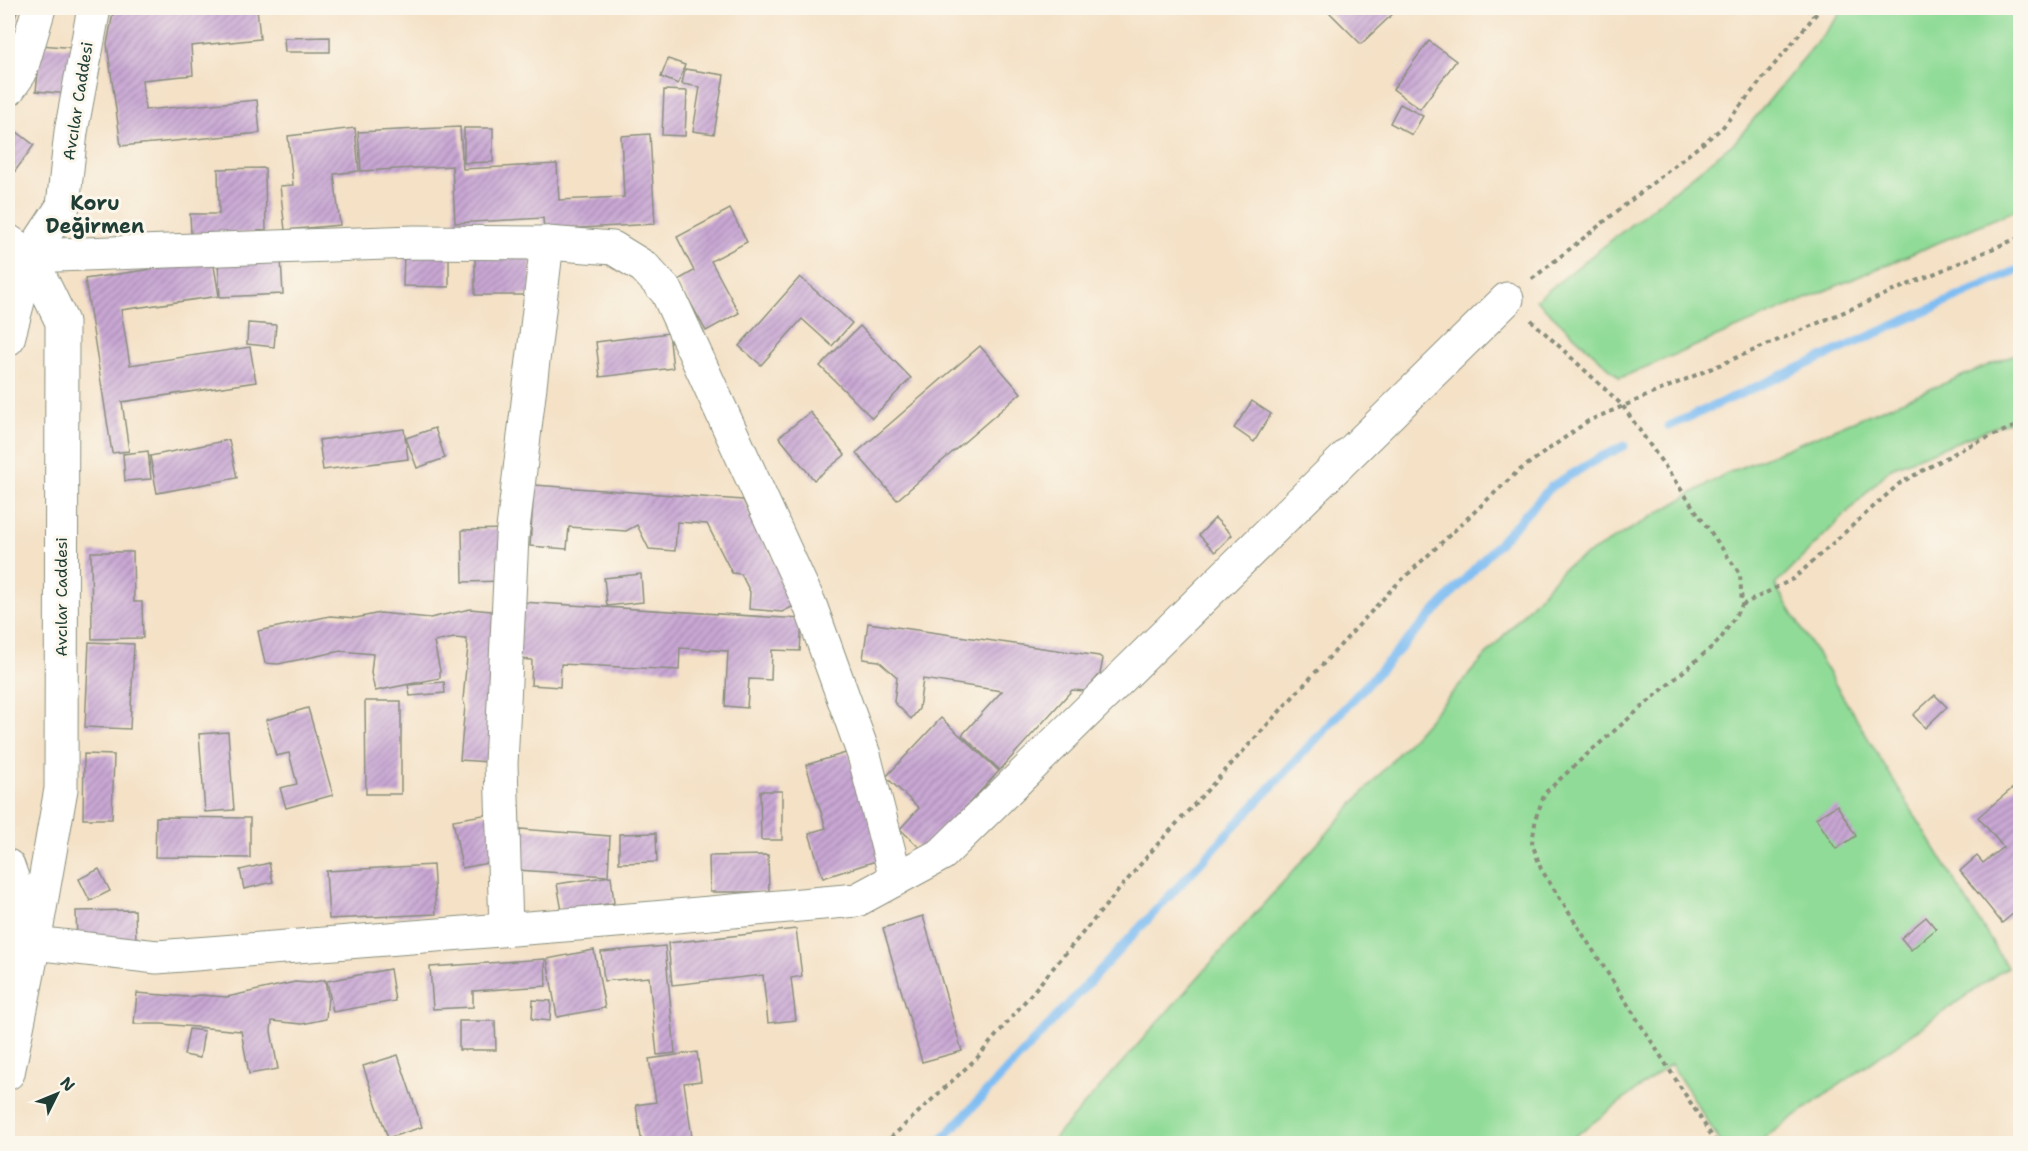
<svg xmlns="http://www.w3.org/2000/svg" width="2028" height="1151" font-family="'Shantell Sans',sans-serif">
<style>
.green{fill:#90db97;stroke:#588c66;stroke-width:1.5}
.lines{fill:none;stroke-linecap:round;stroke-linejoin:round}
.stream{stroke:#7fbdf2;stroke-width:9}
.building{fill:url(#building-hatch)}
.minor-casing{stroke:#8a8f7d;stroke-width:35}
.path{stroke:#8a8f7d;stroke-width:4;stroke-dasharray:4.5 4.5;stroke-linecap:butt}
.minor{stroke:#fff;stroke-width:33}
.labels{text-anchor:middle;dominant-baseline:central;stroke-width:6;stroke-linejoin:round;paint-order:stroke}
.street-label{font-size:16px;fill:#1f3d34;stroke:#fbf7ec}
.quarter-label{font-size:20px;font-weight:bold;fill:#1f3d34;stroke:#fbf7ec}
</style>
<defs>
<pattern id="building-hatch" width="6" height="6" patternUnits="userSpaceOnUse" patternTransform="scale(1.5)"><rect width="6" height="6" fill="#c9a7d4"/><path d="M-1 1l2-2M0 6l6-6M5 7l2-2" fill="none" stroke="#a389ad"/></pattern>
</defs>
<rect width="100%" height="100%" fill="#fbf7ec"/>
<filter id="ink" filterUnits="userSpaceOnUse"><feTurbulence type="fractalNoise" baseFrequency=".0167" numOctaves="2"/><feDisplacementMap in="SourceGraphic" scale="12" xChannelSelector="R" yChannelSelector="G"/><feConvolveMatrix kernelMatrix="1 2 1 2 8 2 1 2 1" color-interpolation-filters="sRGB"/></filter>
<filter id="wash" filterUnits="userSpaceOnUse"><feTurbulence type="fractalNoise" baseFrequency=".008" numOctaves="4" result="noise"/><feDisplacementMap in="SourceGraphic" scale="24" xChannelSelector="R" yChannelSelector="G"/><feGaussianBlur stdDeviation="1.35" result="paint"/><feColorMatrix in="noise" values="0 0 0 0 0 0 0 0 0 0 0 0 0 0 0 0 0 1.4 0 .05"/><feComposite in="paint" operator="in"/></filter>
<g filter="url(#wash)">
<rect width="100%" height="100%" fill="#f4e1c6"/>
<g class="green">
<path d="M1845,8h175v200l-400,170 -84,-78 199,-158z"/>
<path d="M2020,352v65l-129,51 -116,117 232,382 -250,176h-36l-50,-79 -105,79 -517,1 515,-576 161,-94z"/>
</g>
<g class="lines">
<g class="stream">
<path d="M1669,426l351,-157"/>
<path d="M938,1144l614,-658 49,-29 23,-11"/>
</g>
</g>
<g id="blocks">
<g class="building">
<path d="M8,8h10l-10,33z"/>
<path d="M114,8h33v2l26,-2h84l3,31 -69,7 2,29 -51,5 3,30 112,-10 3,33 -139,13 -14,-102z"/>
<path d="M1325,8h74l-38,36z"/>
<path d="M330,37v15h-45l-1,-14z"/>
<path d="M1429,41l27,20 -36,48 -27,-20z"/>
<path d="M41,45l34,3 -5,46 -34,-3z"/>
<path d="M668,59l17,6 -7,19 -17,-7z"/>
<path d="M685,69l39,6 -10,59 -21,-3 7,-44 -18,-3z"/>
<path d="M664,90l23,1 -2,45 -23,-1z"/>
<path d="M1400,104l23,12 -11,19 -22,-12z"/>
<path d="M8,125l26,20 -26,36z"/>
<path d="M460,127l3,42 94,-5 2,36 65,-3 -3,-61 29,-2 5,90 -111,6 -1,-12 -88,5 -3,-57 -91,5 -3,-39z"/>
<path d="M355,128l4,43 -25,3 6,51 -55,5 -5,-44 13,-1 -5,-49z"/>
<path d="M464,128h29v34l-29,1z"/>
<path d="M265,168l1,65 -75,1 -1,-20h29l-1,-45z"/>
<path d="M730,209l17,33 -36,19 28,52 -33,18 -28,-51 16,-9 -17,-34z"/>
<path d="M404,251h45v36l-46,-1z"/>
<path d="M475,251l56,1v43h-56z"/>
<path d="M281,259l2,35 -63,3 -2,-35z"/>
<path d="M213,260l6,36 -98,14 9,55 120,-18 6,35 -134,20 7,49 -17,2 -27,-174z"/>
<path d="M800,277l52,46 -20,23 -30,-27 -41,46 -22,-19z"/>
<path d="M248,323l28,2 -2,22 -27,-3z"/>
<path d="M860,326l51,52 -39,40 -52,-52z"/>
<path d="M669,333l4,35 -73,9 -4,-35z"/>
<path d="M980,346l41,47 -124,107 -41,-47z"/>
<path d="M1252,401l19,13 -17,28 -20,-14z"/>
<path d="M810,412l35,43 -31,25 -35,-43z"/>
<path d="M435,428l10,30 -28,10 -11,-30z"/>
<path d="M404,429l4,30 -85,11 -4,-30z"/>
<path d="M229,440l8,38 -80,15 -7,-37z"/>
<path d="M148,451l3,28 -26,2 -2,-27z"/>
<path d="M534,485l209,15 53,105 -14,7 -33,-3 1,-17 -9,-18 -9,-1 -25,-49 -30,-2 -2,29 -26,-2 -12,-24 -11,6 -57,-4 -2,22 -37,-3z"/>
<path d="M1215,518l17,17 -17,17 -16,-17z"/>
<path d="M504,529v52l-41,1 -1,-52z"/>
<path d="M91,552h42l1,50h8l1,36 -51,1z"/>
<path d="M641,574l2,28 -36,4 -3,-28z"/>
<path d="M521,602l281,17 -2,32 -28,-1 -1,30 -22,-1 -2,29 -22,-2 3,-55 -48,-3 -1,22 -118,-6 -1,23 -29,-2 1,-25 -14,-1z"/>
<path d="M470,609l31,3 -12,150 -29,-2 5,-54 -2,-6 5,-54 -2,-7 -12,-1 -20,4 6,29v7l-65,13 -4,-18 2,-19 -32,-3 -63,13 -13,-1 -7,-32 72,-15 26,2 24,-5 50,5z"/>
<path d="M868,623l231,33 4,3 -3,15 -15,17 -13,-1 -72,80 -38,-35 40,-44 -79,-12 -4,30 -8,10 -17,-17 3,-25 -18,-16 -16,-2z"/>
<path d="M89,642l45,2 -4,85 -45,-2z"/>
<path d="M444,682l1,11 -35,3 -2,-11z"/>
<path d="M1935,695l12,12 -22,21 -12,-13z"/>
<path d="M365,701h36v93h-35z"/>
<path d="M308,708l25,87 -47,13 -6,-20 17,-4 -8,-31 -13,3 -10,-36z"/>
<path d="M941,718l58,53 -75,81 -24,-23 19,-21 -33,-31z"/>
<path d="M228,732l6,78 -29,2 -6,-78z"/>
<path d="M849,752l33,107 -59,19 -14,-45 17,-5 -20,-63z"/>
<path d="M84,754l30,1 -2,64h-29z"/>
<path d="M2020,782v126l-18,15 -42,-52 17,-15 6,7 20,-16 -25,-30z"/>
<path d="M760,791h22v49h-21z"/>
<path d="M1837,805l19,31 -20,13 -20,-31z"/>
<path d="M489,814l9,47 -36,7 -9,-48z"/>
<path d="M156,817l94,1v40l-95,-1z"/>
<path d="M520,829l90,7 -2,40 -91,-6z"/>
<path d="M656,833l1,29 -38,1v-29z"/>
<path d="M768,855l1,37h-59l-1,-36z"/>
<path d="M269,863l4,19 -29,7 -4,-19z"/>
<path d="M433,865l3,49 -107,5 -3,-48z"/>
<path d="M99,869l11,22 -20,10 -11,-22z"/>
<path d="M611,876l3,27 -52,8 -5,-27z"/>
<path d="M135,910l1,30 -59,1 -1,-30z"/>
<path d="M923,916l39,135 -40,11 -39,-134z"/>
<path d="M1926,917l10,12 -25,21 -10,-12z"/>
<path d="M796,929l6,47 -11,2 5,42 -28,3 -5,-48 -91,10 -4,-42z"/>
<path d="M665,946l10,107 -18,2 -8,-78 -45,4 -3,-29z"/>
<path d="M594,950l11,58 -48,9 -10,-58z"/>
<path d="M545,959l1,27 -73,5v16l-40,2 -3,-42z"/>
<path d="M390,969l5,32 -62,11 -6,-31z"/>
<path d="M325,980l3,17 -2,22 -24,5 -30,-3 -1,10 7,38 -29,5 -8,-43 -79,-7h-28l3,-31 51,4 11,-2 28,2 68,-15 14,1z"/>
<path d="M533,1000l18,1 -1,20 -18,-2z"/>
<path d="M459,1021h36l1,29h-37z"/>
<path d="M189,1029l15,2 -4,27 -16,-3z"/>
<path d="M697,1052l4,29 -17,2 9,61h-51l-6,-39 20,-3 -7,-43z"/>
<path d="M398,1055l24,72 -34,11 -25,-72z"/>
</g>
</g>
</g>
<g filter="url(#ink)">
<use href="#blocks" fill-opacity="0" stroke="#8a8f7d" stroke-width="1.5"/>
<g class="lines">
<g class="minor-casing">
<g id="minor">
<path d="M8,90l12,-17 19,-65"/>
<path d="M8,241l22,15 384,-14 133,1 66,5 31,19 23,25 143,313 54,150 32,124"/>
<path d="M8,339l22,-83 33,-50 8,-74 23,-124"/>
<path d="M8,866l26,75"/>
<path d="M506,929l-5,-165 11,-227 35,-294"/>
<path d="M8,937l26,6 123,14 485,-38 215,-19 85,-46 565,-555"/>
<path d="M8,1073l26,-130 27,-154 1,-467 -32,-66"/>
</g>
</g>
<g class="path">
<path d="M1806,8l7,8"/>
<path d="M1532,279l190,-151 99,-120"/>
<path d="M1531,320l91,85 118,169 2,31 -22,35 -135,116 -40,37 -9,24 -4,26 9,26 176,275"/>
<path d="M1742,605l51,-26 107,-96 66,-36 54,-23"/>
<path d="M884,1144l94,-87 178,-211 236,-257 125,-117 71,-51 432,-184"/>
</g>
<use href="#minor" class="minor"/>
</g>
</g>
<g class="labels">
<g class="street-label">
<text transform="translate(78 101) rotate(-81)">Avcılar Caddesi</text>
<text transform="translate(61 597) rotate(-90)">Avcılar Caddesi</text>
</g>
<g class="quarter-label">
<text x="95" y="203">Koru<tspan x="95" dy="23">Değirmen</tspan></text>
</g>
</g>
<rect width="2028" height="1151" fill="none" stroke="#fbf7ec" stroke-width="30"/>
<g transform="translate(57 1094) rotate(47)" stroke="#fbf7ec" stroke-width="4.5" paint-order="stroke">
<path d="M0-4.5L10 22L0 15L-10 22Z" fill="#1f3d34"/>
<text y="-9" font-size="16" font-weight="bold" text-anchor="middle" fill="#1f3d34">N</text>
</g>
</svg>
